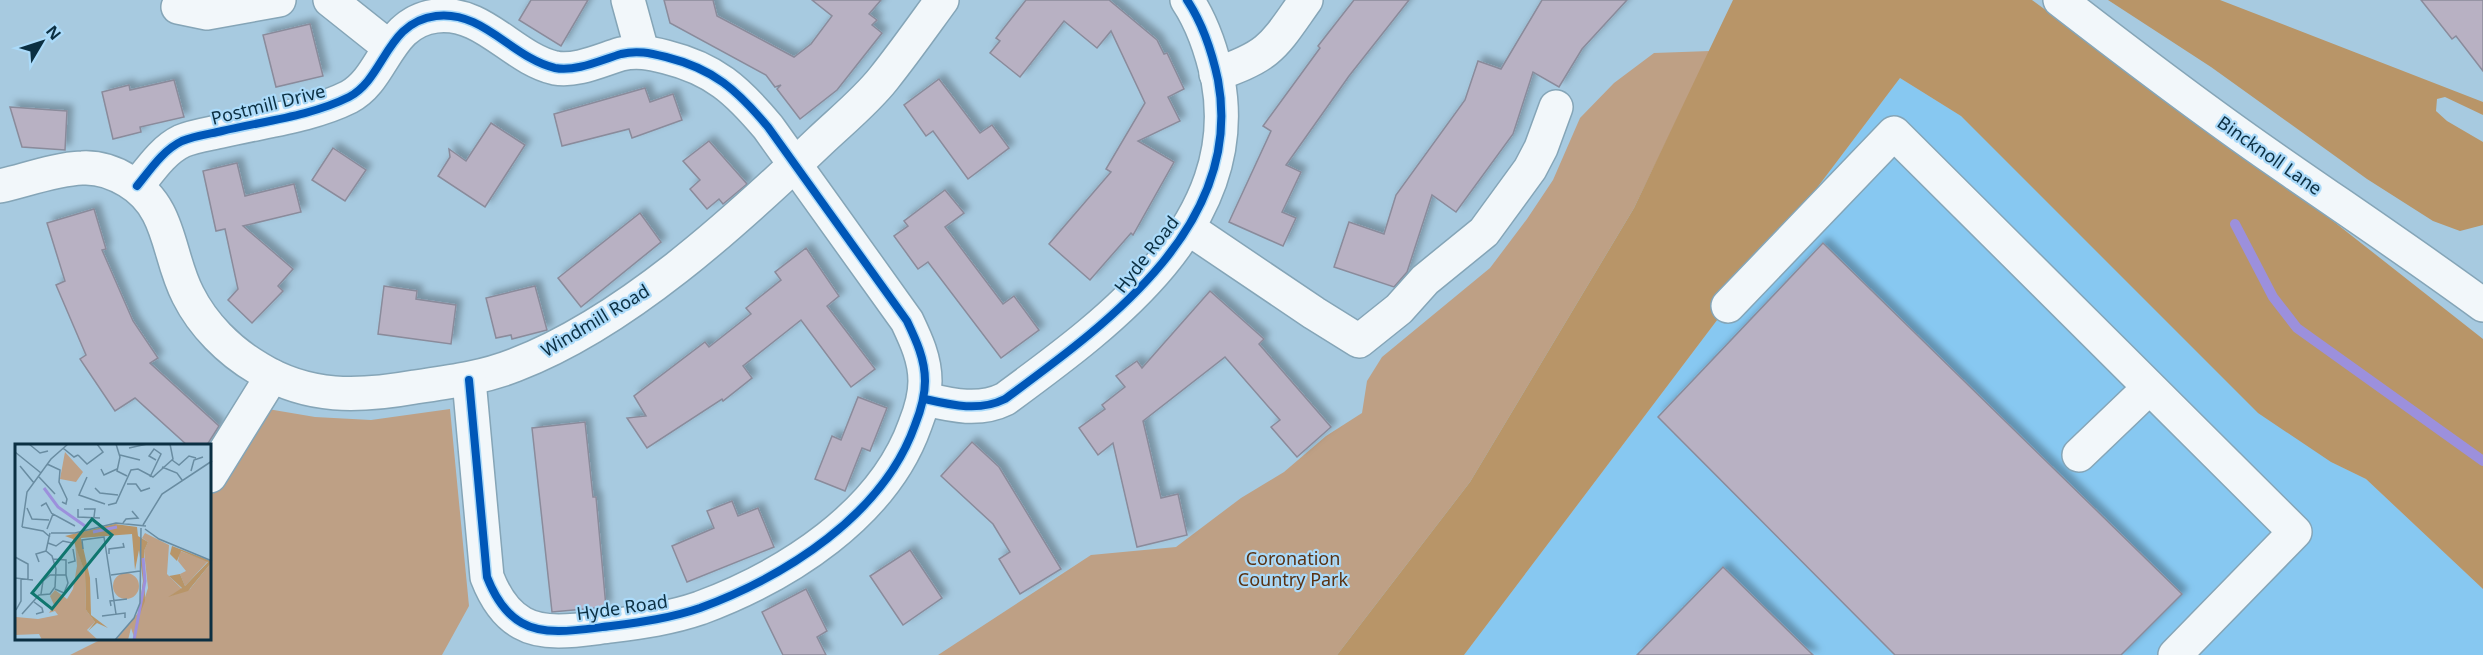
<svg xmlns="http://www.w3.org/2000/svg" width="2483" height="655" font-family="'Noto Sans',sans-serif">
<style>
.built{fill:#87c8f1}
.green{fill:#bea085}
.forest{fill:#b89568}
.lines{fill:none;stroke-linecap:round;stroke-linejoin:round}
.stream{stroke:#9c90dc;stroke-width:10}
.building{fill:#b8b1c3;stroke:#8a8b9b;stroke-width:1.5;filter:url(#shadow)}
.minor-casing{stroke:#85a5b7;stroke-width:36}
.minor{stroke:#f2f7fa;stroke-width:33}
.cycleway-casing{stroke:#abdaf9;stroke-width:11}
.cycleway{stroke:#0057b8;stroke-width:8}
.labels{text-anchor:middle;dominant-baseline:central;stroke-width:4.5;stroke-linejoin:round;paint-order:stroke}
.street-label{font-size:18px;fill:#0b2f42;stroke:#abdaf9}
.park-label{font-size:18px;fill:#593213;stroke:#abdaf9}
.inset-river{fill:none;stroke:#9c90dc;stroke-width:3}
.inset-road{fill:none;stroke:#698ca1;stroke-width:1.5}
.view{fill:#0f766e;fill-opacity:0.15;stroke:#0f766e;stroke-width:3}
.inset-edge{fill:none;stroke:#0b2f42;stroke-width:3}
</style>
<defs>
<filter id="shadow"><feDropShadow dx="5.5" dy="-5.5" stdDeviation="3" flood-color="#0004"/></filter>
</defs>
<rect width="100%" height="100%" fill="#a7cae0"/>
<path class="built" d="M1900,78l61,38 370,346 35,17 117,110v66h-1019z"/>
<g class="green">
<path d="M1710,51l-76,157 -164,274 -133,173h-399l153,-100 85,-8 65,-49 43,-26 42,-36 36,-23 5,-32 15,-24 108,-89 37,-49 26,-39 27,-62 34,-35 40,-30z"/>
<path d="M256,407l59,10 56,3 79,-11 19,197 -27,49h-372l32,-16 108,-1v-151z"/>
</g>
<g class="forest">
<path d="M1733,0h299l301,221 150,118v250l-117,-110 -35,-17 -73,-49 -297,-297 -61,-38 -436,577h-127l133,-173 164,-274z"/>
<path d="M2108,0h112l263,102v13l-38,-18 -8,2 -1,12 11,10 36,21v83l-23,6 -27,-10 -66,-42 -156,-112z"/>
</g>
<g class="lines">
<path class="stream" d="M2235,224l38,73 24,31 186,133"/>
</g>
<g class="building">
<path d="M531,0h57l-27,46 -42,-26z"/>
<path d="M664,0h49l4,16 77,41 17,-13 21,-28 -20,-16h69l-12,14 8,6 -5,5 10,8 -45,57 -37,29 -23,-30 4,-4 -6,2 -9,-12 -96,-52z"/>
<path d="M1026,0h83l48,40 7,14 3,-1 17,36 -16,8 12,24 -42,20 36,21 -41,73 -2,-2 -41,47 -41,-36 62,-72 -5,-3 39,-66 -34,-72 -14,17 -33,-27 -44,56 -30,-24 10,-12 -4,-3z"/>
<path d="M1354,0h55l-60,76 -63,89 15,7 -19,40 14,6 -13,28 -54,-24 42,-91 -8,-5 57,-78 -2,-2z"/>
<path d="M1542,0h85l-45,49 -23,38 -26,-15 -20,62 -57,78 -24,-17 -25,77 -13,15 -60,-20 15,-45 35,12 12,-39 69,-95 13,-39 23,8z"/>
<path d="M2421,0h62v71l-27,-35 -4,3z"/>
<path d="M310,24l13,52 -47,11 -13,-52z"/>
<path d="M939,79l41,54 12,-8 17,23 -41,31 -35,-48 -7,5 -22,-31z"/>
<path d="M174,80l10,37 -44,10 1,5 -28,7 -11,-47 27,-7 1,5z"/>
<path d="M645,88l5,14 23,-8 9,26 -50,18 -3,-9 -67,17 -8,-32z"/>
<path d="M10,107l57,4 -2,39 -43,-3z"/>
<path d="M491,123l34,22 -40,62 -47,-31 12,-19 -1,-8 17,12z"/>
<path d="M709,141l38,43 -24,20 -4,-5 -12,10 -17,-20 10,-9 -17,-19z"/>
<path d="M333,148l33,22 -21,31 -33,-21z"/>
<path d="M237,163l8,33 49,-12 7,28 -58,14 50,43 -15,17 5,5 -31,32 -24,-23 10,-11 -13,-60 -9,2 -13,-60z"/>
<path d="M945,190l19,23 -19,14 58,77 11,-8 25,34 -38,28 -73,-96 -10,7 -24,-33 14,-10 -4,-5z"/>
<path d="M94,209l12,40 -4,1 31,71 25,37 -8,5 69,63 -12,19h-20l-52,-47 -20,13 -35,-52 6,-4 -30,-70 9,-4 -18,-58z"/>
<path d="M640,213l21,29 -80,65 -23,-29z"/>
<path d="M1823,243l359,351 -61,61h-226l-237,-238z"/>
<path d="M806,248l33,48 -12,10 48,63 -24,18 -50,-67 -58,46 9,12 -29,23 -1,-2 -75,49 -20,-30 19,-2 -12,-20 71,-54 4,5 42,-33 -5,-6 35,-28 -6,-8z"/>
<path d="M384,286l33,5 -1,8 40,6 -5,39 -73,-10z"/>
<path d="M535,286l12,44 -35,9 -1,-4 -15,3 -10,-40z"/>
<path d="M1210,291l54,48 -5,5 72,83 -34,30 -26,-30 9,-7 -55,-63 -82,64 18,77 17,-4 9,41 -50,12 -24,-104 -15,12 -19,-27 26,-19 -3,-4 23,-18 -9,-11 21,-15 5,7z"/>
<path d="M858,397l29,11 -17,43 -8,-3 -17,43 -30,-12 17,-43 9,4z"/>
<path d="M585,422l8,75h3l10,110 -54,5 -20,-184z"/>
<path d="M972,442l27,25 62,102 -41,25 -21,-35 11,-7 -17,-28 -52,-48z"/>
<path d="M732,501l6,15 20,-8 16,39 -87,35 -15,-36 42,-18 -7,-17z"/>
<path d="M910,550l32,48 -39,27 -33,-49z"/>
<path d="M1723,567l90,88h-176z"/>
<path d="M806,589l21,42 -10,6 9,18h-43l-21,-43z"/>
</g>
<g class="lines">
<g class="minor-casing">
<g id="minor">
<path d="M330,0l59,47"/>
<path d="M628,0l14,51"/>
<path d="M2060,0c71,55 143,110 217,161 69,48 138,94 206,144"/>
<path d="M178,7l29,6 72,-13"/>
<path d="M1216,74c55,-18 58,-29 90,-74"/>
<path d="M0,186c26,-6 56,-17 82,-18 16,-1 33,5 46,13 44,26 39,74 60,114 15,30 41,56 70,73 50,31 101,29 157,19 34,-5 67,-9 100,-22 110,-42 220,-143 305,-224 21,-20 46,-40 64,-63 20,-25 39,-52 58,-78"/>
<path d="M137,186c13,-16 26,-36 45,-45 12,-5 27,-7 40,-10 42,-10 89,-15 127,-34 36,-19 37,-75 87,-81 47,-6 76,42 119,52 21,4 46,-8 66,-14 16,-4 29,-1 45,3 48,12 71,33 102,70l139,194c9,19 18,38 18,60 0,16 -4,29 -10,44 -32,90 -129,151 -215,183 -29,10 -58,14 -89,18 -27,3 -65,11 -89,-3 -18,-10 -28,-28 -35,-46l-18,-197"/>
<path d="M1188,228l126,85 45,28 40,-32 26,-29 59,-48 46,-63 11,-21 15,-41"/>
<path d="M1728,306l166,-173 401,399 -120,123"/>
<path d="M925,399c26,6 54,13 80,0 102,-75 240,-174 213,-319 -6,-28 -15,-56 -31,-80"/>
<path d="M2079,455l70,-67"/>
<path d="M210,476l62,-100"/>
</g>
</g>
<use href="#minor" class="minor"/>
<g class="cycleway-casing">
<g id="cycleway">
<path d="M137,186c13,-16 26,-36 45,-45 12,-5 27,-7 40,-10 42,-10 89,-15 127,-34 36,-19 37,-75 87,-81 47,-6 76,42 119,52 21,4 46,-8 66,-14 16,-4 29,-1 45,3 48,12 71,33 102,70l139,194c9,19 18,38 18,60 0,16 -4,29 -10,44 -32,90 -129,151 -215,183 -29,10 -58,14 -89,18 -27,3 -65,11 -89,-3 -18,-10 -28,-28 -35,-46l-18,-197"/>
<path d="M925,399c26,6 54,13 80,0 102,-75 240,-174 213,-319 -6,-28 -15,-56 -31,-80"/>
</g>
</g>
<use href="#cycleway" class="cycleway"/>
</g>
<g class="labels">
<g class="street-label">
<text transform="translate(268 104) rotate(-14)">Postmill Drive</text>
<text transform="translate(2270 155) rotate(35)">Bincknoll Lane</text>
<text transform="translate(1146 254) rotate(-52)">Hyde Road</text>
<text transform="translate(595 320) rotate(-31)">Windmill Road</text>
<text transform="translate(622 607) rotate(-8)">Hyde Road</text>
</g>
<g class="park-label">
<text x="1293" y="558">Coronation<tspan x="1293" dy="21">Country Park</tspan></text>
</g>
</g>
<g transform="translate(15 444)">
<rect width="196" height="196" fill="#a7cae0"/>
<path d="M50,8l18,20 -7,10 -16,-3zM130,89l24,12 -2,29 15,15 -12,7 20,-7 21,-26v77h-76l-4,-12 -3,12h-12l22,-27v6l10,-31 -4,-37 4,-9 -6,-4zM60,99l10,30 1,37 9,12 -8,8 11,10h-56l-3,-6 -24,1 1,-18 22,2 20,-4 -3,-4 -6,2 5,-8 -4,-9 5,-6 12,9 6,-10 4,-23zM165,107l28,10 -23,25 -5,-12 6,-3 -8,-10zM98 142a13 13 0 1 1 26 0a13 13 0 1 1-26 0Z" fill="#bea085"/>
<path d="M100,80l22,3 1,9 10,6 -4,9 1,50 -7,18 5,-38 -4,-31 -4,20 -3,-36 -51,4 9,40 1,37 17,13 -11,-5 -9,8 7,-9 -9,-12 -1,-37 -12,-34 -8,-3zM157,102l39,15v2l-23,28 -20,6 14,-9 -13,-12 11,-2 5,12 23,-24 -27,-11 -4,10 -7,-7z" fill="#b89568"/>
<path class="inset-river" d="M29,44l14,19 27,19M78,88l24,-5M119,196l11,-59 -2,-23"/>
<path class="inset-road" d="M14,0l11,9 8,-2M101,0l4,13 -3,14 10,5M48,4l11,9 4,-2M114,4l18,-4M0,8l26,21M63,11l9,9 16,-12 -6,-8M105,11l20,5M157,16l7,5 10,-9 7,2M32,20l13,6 -1,12 8,17 -1,5 -4,-2M5,22l14,17M147,23l15,6 5,7M86,25l3,6 13,-6M176,27l3,-11 9,-3M24,33l16,17M72,33l-8,18 26,9M135,33l11,-23 -7,-5 -5,7 7,4M112,40h9l5,7 9,-3M80,44l5,5 18,2M93,61l8,-2 15,-33 7,-1 15,8 20,-18 -3,-15M26,62l5,-3 6,11M12,64l5,11 17,1M63,65v8l22,1M69,65h11l-1,8M108,79l3,-4 12,-1 -6,-7M128,81l19,-31 50,-33M7,83l5,-35 24,-33 17,-15M7,83l21,4 7,6M32,85l6,-15 22,12M130,85l14,10 53,22M36,89h24l41,-10 30,3M33,99l8,3 7,-5 9,2M68,105l-1,-9 22,-3 12,77M94,110v-5l15,-2 -1,-4M0,113l13,7v15M38,115l13,1v15M24,118l-3,-8 10,-3M53,119l7,-2 -2,-12M96,131l29,-4M0,134l18,2M81,134l2,21M26,150l2,-13 7,-6h16l2,8 -4,10 -9,-4M19,158l8,6 1,4 -7,2M96,162l-1,-5 17,-2M1,166l5,-9v-23M7,170l17,-19 11,-1 5,-7 1,-18 -4,-13 -6,-5 4,-18M87,172l23,-3v5M100,196l19,-22 6,-15 1,-75"/>
<path class="view" d="M77,75l20,16 -60,74 -20,-16z"/>
<rect width="196" height="196" class="inset-edge"/>
</g>
<g transform="translate(42 42) rotate(51)" stroke="#abdaf9" stroke-width="4.5" paint-order="stroke">
<path d="M0-4.5L10 22L0 15L-10 22Z" fill="#0b2f42"/>
<text y="-9" font-size="16" font-weight="bold" text-anchor="middle" fill="#0b2f42">N</text>
</g>
</svg>
